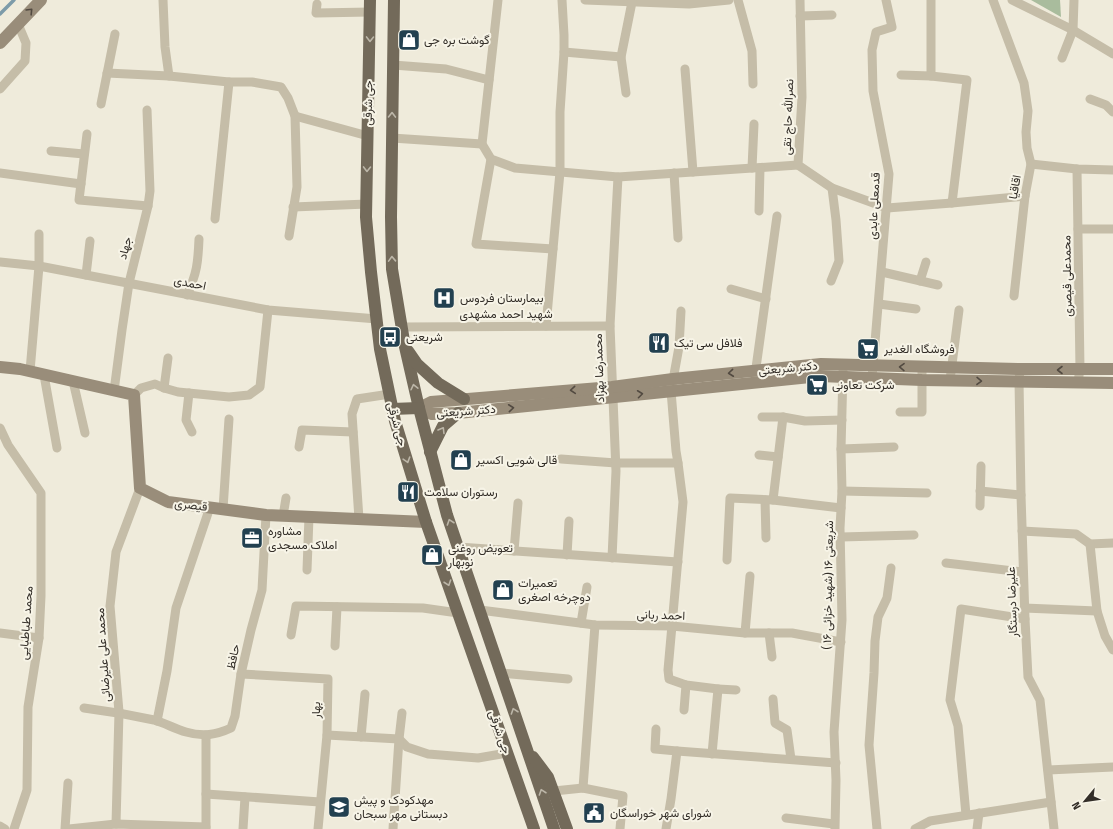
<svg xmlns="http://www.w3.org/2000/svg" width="1113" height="829" font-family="'Fira Sans Condensed',Vazirmatn,sans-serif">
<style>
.green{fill:#a9bc9d}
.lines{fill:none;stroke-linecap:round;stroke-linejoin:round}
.stream{stroke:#7d9ba9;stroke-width:3.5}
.street{stroke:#c5bda8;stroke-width:9}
.secondary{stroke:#998d7a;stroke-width:12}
.primary{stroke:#736a5a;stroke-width:12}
.oneway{stroke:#524a41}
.oneway2{stroke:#bcb6a8}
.labels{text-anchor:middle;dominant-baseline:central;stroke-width:4;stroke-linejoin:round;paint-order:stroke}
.poi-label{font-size:12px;fill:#332e28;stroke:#f7f4e7;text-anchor:start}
.street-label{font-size:12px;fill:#332e28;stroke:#f7f4e7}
</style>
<rect width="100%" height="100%" fill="#efebdb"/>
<path class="green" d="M1031,0h29l1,17z"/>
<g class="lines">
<path class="stream" d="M0,14l14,-14"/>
<g class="street">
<path d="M163,0l2,47 4,29"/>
<path d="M498,0l-16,144 9,15 24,9 103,9 180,-12"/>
<path d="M585,0l104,4 40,-4"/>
<path d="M738,0l14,51 1,33"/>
<path d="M800,0l2,97 -4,68 34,23 55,20 65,-5 73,-7"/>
<path d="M931,0v76"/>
<path d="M993,0l31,83 4,28 -2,21 1,16 4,16"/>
<path d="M1012,0l61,30 40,24"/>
<path d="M317,4l-1,9 54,-1"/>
<path d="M800,16l32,-1"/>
<path d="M564,52l57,5"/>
<path d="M1062,58l11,-28 1,-30"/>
<path d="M393,65l53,4 43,11"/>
<path d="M685,69l8,103"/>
<path d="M107,73l62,3 60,6h23l29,5 7,11 7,18 2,71 -8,49"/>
<path d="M901,75l30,1 36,4 -15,123"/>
<path d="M0,89l25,-28 1,-18 -8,-19"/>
<path d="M626,93l-5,-36 11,-55"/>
<path d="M1090,99l16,6 7,7"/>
<path d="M101,104l14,-70"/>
<path d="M295,116l73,20"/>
<path d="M87,134l-8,66 69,6"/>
<path d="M392,138l90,6"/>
<path d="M51,151l33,3"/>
<path d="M491,159l-15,85 77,5"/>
<path d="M752,168l2,-44"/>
<path d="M1077,169l3,200 -2,13"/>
<path d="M0,173l81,11"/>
<path d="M674,173l4,65"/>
<path d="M293,207l74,-3"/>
<path d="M759,211l1,-43"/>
<path d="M215,219l14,-137"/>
<path d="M1078,229h35"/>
<path d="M0,262l39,4 229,44 109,9"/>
<path d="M882,272l56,13"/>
<path d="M86,275l4,-34"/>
<path d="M831,281l8,-20 -3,-41 -4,-32"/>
<path d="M920,281l6,-19"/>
<path d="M731,289l35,10"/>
<path d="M187,295c10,-22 11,-32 12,-56"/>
<path d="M1014,296l11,-100 6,-32 46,5 36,1"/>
<path d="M879,304l37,5"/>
<path d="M681,311l-2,36 -8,44 5,60 2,12 5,39 -15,168 1,9 17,6 32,4 -6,65"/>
<path d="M546,326l14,-154v-60l4,-60v-17l-2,-35"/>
<path d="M402,327l208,-1"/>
<path d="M1020,369l-1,12 2,114 4,124 3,58 12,23 14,129"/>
<path d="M30,371l9,-105v-32"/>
<path d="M44,375l13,73"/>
<path d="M755,375l22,-159"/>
<path d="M872,378l17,-204 -16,-83 -1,-41 4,-18 16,-5 -6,-27"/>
<path d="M950,380l9,-70"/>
<path d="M73,381l12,52"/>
<path d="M164,388l4,-30"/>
<path d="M114,391l8,-61 7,-47 19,-77 2,-15 -3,-81"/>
<path d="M189,393l-3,27 6,12"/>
<path d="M134,395l7,-7 14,-4 9,4 14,4 51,5 20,-2 11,-8 8,-77"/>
<path d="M900,412h22v-45"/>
<path d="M762,417h21l22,4 37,-1"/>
<path d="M0,428l8,17 33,48v103l-2,42 -11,69 -1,83 -13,39"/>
<path d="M299,447l3,-17 51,2"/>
<path d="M841,449l53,-2"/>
<path d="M759,455l19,2"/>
<path d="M561,459l55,4h62"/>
<path d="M842,491l85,2"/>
<path d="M980,491l41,4"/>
<path d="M765,500l1,38"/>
<path d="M773,500l10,-83"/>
<path d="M980,506l1,-40"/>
<path d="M223,509l6,-90"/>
<path d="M283,516l3,-18"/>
<path d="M359,519l-7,-105 5,-15 33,-5"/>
<path d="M1022,531l54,3 14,10 23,-1"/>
<path d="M841,537l73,-2"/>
<path d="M1090,544l7,67 8,25 8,14"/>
<path d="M458,547l220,15"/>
<path d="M514,551l4,-48"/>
<path d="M567,555l2,-34"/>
<path d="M612,558l4,-87 -6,-145 8,-149"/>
<path d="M727,560l3,-62 43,2 68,8"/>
<path d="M946,563l77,9"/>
<path d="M307,570l2,-53"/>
<path d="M1024,608l73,3"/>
<path d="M480,610l115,15 77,1 73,7h47l49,9"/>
<path d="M581,623l6,-36"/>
<path d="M0,633l39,5"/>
<path d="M745,633l5,-57"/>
<path d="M769,633l3,24"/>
<path d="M291,635l5,-29 127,2 35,5"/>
<path d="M335,646l2,-39"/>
<path d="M501,673l67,6"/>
<path d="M241,674l87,5 -1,56 -9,94"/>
<path d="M718,689l18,1"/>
<path d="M773,699l2,24 12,7 4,29"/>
<path d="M84,708c24,3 47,7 70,12 11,3 21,9 32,12 17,5 30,3 45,-4l4,-12 6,-42 10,-44 11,-40 4,-75"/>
<path d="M684,710l2,-25"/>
<path d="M157,721l10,-50 9,-63 34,-101"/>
<path d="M656,729l-1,20 22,2 159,12"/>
<path d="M206,735v94"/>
<path d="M327,735l72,4 8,8 21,7 50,4 29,-5"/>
<path d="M361,737l4,-43"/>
<path d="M1048,770l65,-3"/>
<path d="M583,788l12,-163"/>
<path d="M554,791l29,-3 40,8 -3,33"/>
<path d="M206,794l114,8"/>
<path d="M966,815l-8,-89 -8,-26 11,-91 64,10"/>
<path d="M786,818l48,6"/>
<path d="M116,824l3,-112 -9,-106 6,-54 24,-64"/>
<path d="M0,826l5,3"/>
<path d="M65,829l3,-46"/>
<path d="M69,829l47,-5 90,3"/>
<path d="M243,829l2,-32"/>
<path d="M393,829l6,-90 3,-26"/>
<path d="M666,829l5,-30 6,-48"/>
<path d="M835,829l1,-49 -2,-48 8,-112 -2,-92 2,-37 -1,-42 2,-78"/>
<path d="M877,829l-8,-84 5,-72 1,-32 3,-24 9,-19 4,-30"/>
<path d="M915,829l15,-8 121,-19"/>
<path d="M977,829l2,-16"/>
</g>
<g class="secondary">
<path d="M0,43l41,-43"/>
<path d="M0,367l20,2 114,26 6,93 28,14 98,13 160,7"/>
<path d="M419,408l13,6 26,-1 362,-37 102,4 191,3"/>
<path d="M419,408l12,-6 181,-15 61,-8 148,-15 199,5h93"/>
</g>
<g class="primary">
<path d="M370,0l-4,217 5,55 9,77 15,72 31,101 108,307"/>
<path d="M394,0l-3,217 1,52 13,78 14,61 28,107 107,314"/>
<path d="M408,351l9,13 21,19 26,16"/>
<path d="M392,409l27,-1"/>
<path d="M430,452l13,-26 15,-13"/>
<path d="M533,757l15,20 19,52"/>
</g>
</g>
<defs><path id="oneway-chevron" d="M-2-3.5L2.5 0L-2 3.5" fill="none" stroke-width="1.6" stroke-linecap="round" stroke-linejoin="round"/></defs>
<g class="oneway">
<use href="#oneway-chevron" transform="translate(30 11) rotate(-46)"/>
<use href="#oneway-chevron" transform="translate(902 367) rotate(-179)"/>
<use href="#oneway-chevron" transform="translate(1060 370) rotate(180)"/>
<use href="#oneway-chevron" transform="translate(731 373) rotate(174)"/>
<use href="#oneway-chevron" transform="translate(979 381) rotate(1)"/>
<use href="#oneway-chevron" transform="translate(573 390) rotate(175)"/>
<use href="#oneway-chevron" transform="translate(640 394) rotate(-7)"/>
<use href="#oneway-chevron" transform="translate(511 408) rotate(-6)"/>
</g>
<g class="oneway2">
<use href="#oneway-chevron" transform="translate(370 39) rotate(91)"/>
<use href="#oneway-chevron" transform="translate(392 115) rotate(-89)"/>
<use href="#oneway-chevron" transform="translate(367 169) rotate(91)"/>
<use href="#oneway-chevron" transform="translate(392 259) rotate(-92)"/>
<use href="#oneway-chevron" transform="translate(414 387) rotate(-103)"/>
<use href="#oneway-chevron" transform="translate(442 430) rotate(-59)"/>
<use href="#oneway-chevron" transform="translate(407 460) rotate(73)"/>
<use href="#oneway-chevron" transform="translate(450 522) rotate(-109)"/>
<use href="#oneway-chevron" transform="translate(448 583) rotate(71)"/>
<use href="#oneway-chevron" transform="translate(514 711) rotate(-109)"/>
<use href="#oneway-chevron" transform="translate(542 792) rotate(-109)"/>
</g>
<defs>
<g id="shop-square" transform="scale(1.15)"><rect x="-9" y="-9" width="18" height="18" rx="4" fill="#224050" stroke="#f7f4e7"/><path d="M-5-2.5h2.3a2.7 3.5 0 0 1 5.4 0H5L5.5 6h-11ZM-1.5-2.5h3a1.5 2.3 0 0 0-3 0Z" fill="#fff"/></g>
<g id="hospital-square" transform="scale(1.15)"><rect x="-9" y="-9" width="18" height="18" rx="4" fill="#224050" stroke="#f7f4e7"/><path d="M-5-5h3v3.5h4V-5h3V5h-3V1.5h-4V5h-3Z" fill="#fff"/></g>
<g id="bus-square" transform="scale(1.15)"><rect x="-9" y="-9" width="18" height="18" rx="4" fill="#224050" stroke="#f7f4e7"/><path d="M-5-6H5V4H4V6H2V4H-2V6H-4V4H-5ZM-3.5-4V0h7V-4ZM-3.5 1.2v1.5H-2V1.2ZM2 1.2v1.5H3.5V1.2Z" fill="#fff"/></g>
<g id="restaurant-square" transform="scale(1.15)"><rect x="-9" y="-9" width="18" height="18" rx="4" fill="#224050" stroke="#f7f4e7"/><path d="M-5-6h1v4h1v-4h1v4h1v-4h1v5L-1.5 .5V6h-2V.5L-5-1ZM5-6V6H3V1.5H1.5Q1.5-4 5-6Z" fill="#fff"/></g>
<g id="supermarket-square" transform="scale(1.15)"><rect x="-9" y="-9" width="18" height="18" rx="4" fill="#224050" stroke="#f7f4e7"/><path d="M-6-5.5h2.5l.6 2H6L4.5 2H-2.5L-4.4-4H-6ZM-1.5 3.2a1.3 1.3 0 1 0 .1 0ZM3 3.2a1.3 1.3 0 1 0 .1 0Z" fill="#fff"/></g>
<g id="office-square" transform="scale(1.15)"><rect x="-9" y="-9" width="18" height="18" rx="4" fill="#224050" stroke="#f7f4e7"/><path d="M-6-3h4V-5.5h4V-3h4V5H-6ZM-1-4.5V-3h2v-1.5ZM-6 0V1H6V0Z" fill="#fff"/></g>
<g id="school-square" transform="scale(1.15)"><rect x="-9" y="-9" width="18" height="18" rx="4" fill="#224050" stroke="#f7f4e7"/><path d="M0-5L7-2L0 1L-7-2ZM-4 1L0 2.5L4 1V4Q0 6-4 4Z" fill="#fff"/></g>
<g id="civic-square" transform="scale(1.15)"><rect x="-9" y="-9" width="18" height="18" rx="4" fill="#224050" stroke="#f7f4e7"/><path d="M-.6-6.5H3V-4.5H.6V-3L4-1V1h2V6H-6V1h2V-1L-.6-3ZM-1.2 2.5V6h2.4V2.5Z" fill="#fff"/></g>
</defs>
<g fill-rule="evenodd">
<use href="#shop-square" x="409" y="40"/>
<use href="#hospital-square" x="444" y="298"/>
<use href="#bus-square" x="390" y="337"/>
<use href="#restaurant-square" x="659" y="343"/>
<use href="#supermarket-square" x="868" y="349"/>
<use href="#supermarket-square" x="817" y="385"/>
<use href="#shop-square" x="461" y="460"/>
<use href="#restaurant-square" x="408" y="492"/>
<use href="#office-square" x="252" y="538"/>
<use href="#shop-square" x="432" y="555"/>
<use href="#shop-square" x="503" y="590"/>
<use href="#school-square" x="339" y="807"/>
<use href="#civic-square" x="594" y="813"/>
</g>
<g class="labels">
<g class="poi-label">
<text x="424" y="40">گوشت بره جی</text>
<text x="460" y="298">بیمارستان فردوس</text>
<text x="406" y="337">شریعتی</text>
<text x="674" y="343">فلافل سی تیک</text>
<text x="884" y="349">فروشگاه الغدیر</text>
<text x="832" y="385">شرکت تعاونی</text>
<text x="476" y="460">قالی شویی اکسیر</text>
<text x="424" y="492">رستوران سلامت</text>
<text x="268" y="531">مشاوره<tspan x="268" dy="14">املاک مسجدی</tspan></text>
<text x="448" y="548">تعویض روغنی<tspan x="448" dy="14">نوبهار</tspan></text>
<text x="518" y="583">تعمیرات<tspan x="518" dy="14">دوچرخه اصغری</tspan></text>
<text x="354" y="800">مهدکودک و پیش<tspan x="354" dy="14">دبستانی مهر سبحان</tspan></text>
<text x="610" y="813">شورای شهر خوراسگان</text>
</g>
<g class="street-label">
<text transform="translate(368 103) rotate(-89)">جی شرقی</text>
<text transform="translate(788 117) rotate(-88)">نصرالله حاج تقی</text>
<text transform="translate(1015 187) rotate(-80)">اقاقیا</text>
<text transform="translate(874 206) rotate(-87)">قدمعلی عابدی</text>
<text transform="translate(125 248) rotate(-76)">جهاد</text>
<text transform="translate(1067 276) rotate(-91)">محمدعلی قیصری</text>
<text transform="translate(190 283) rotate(11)">احمدی</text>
<text x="506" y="314">شهید احمد مشهدی</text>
<text transform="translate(599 368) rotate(-92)">محمدرضا بهزاد</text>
<text transform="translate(788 368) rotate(-5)">دکتر شریعتی</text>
<text transform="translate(466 411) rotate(-4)">دکتر شریعتی</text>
<text transform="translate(397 424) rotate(75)">جی شرقی</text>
<text transform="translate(191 505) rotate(7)">قیصری</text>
<text transform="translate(828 585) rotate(-89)">شریعتی ۱۶ (شهید خزائی ۱۶ )</text>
<text transform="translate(1012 602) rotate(-92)">علیرضا درستگار</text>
<text transform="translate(661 615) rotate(2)">احمد ربانی</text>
<text transform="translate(26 623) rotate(-86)">محمد طباطبایی</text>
<text transform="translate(103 655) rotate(-94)">محمد علی علیرضائی</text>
<text transform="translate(233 657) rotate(-78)">حافظ</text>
<text transform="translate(316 710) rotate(-89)">بهار</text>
<text transform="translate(500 732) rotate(71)">جی شرقی</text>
</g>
</g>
<g transform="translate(1085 801) rotate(241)" stroke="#f7f4e7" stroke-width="3" paint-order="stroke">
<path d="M0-3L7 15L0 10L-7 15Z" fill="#332e28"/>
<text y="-6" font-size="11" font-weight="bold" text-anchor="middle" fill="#332e28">N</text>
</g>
</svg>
